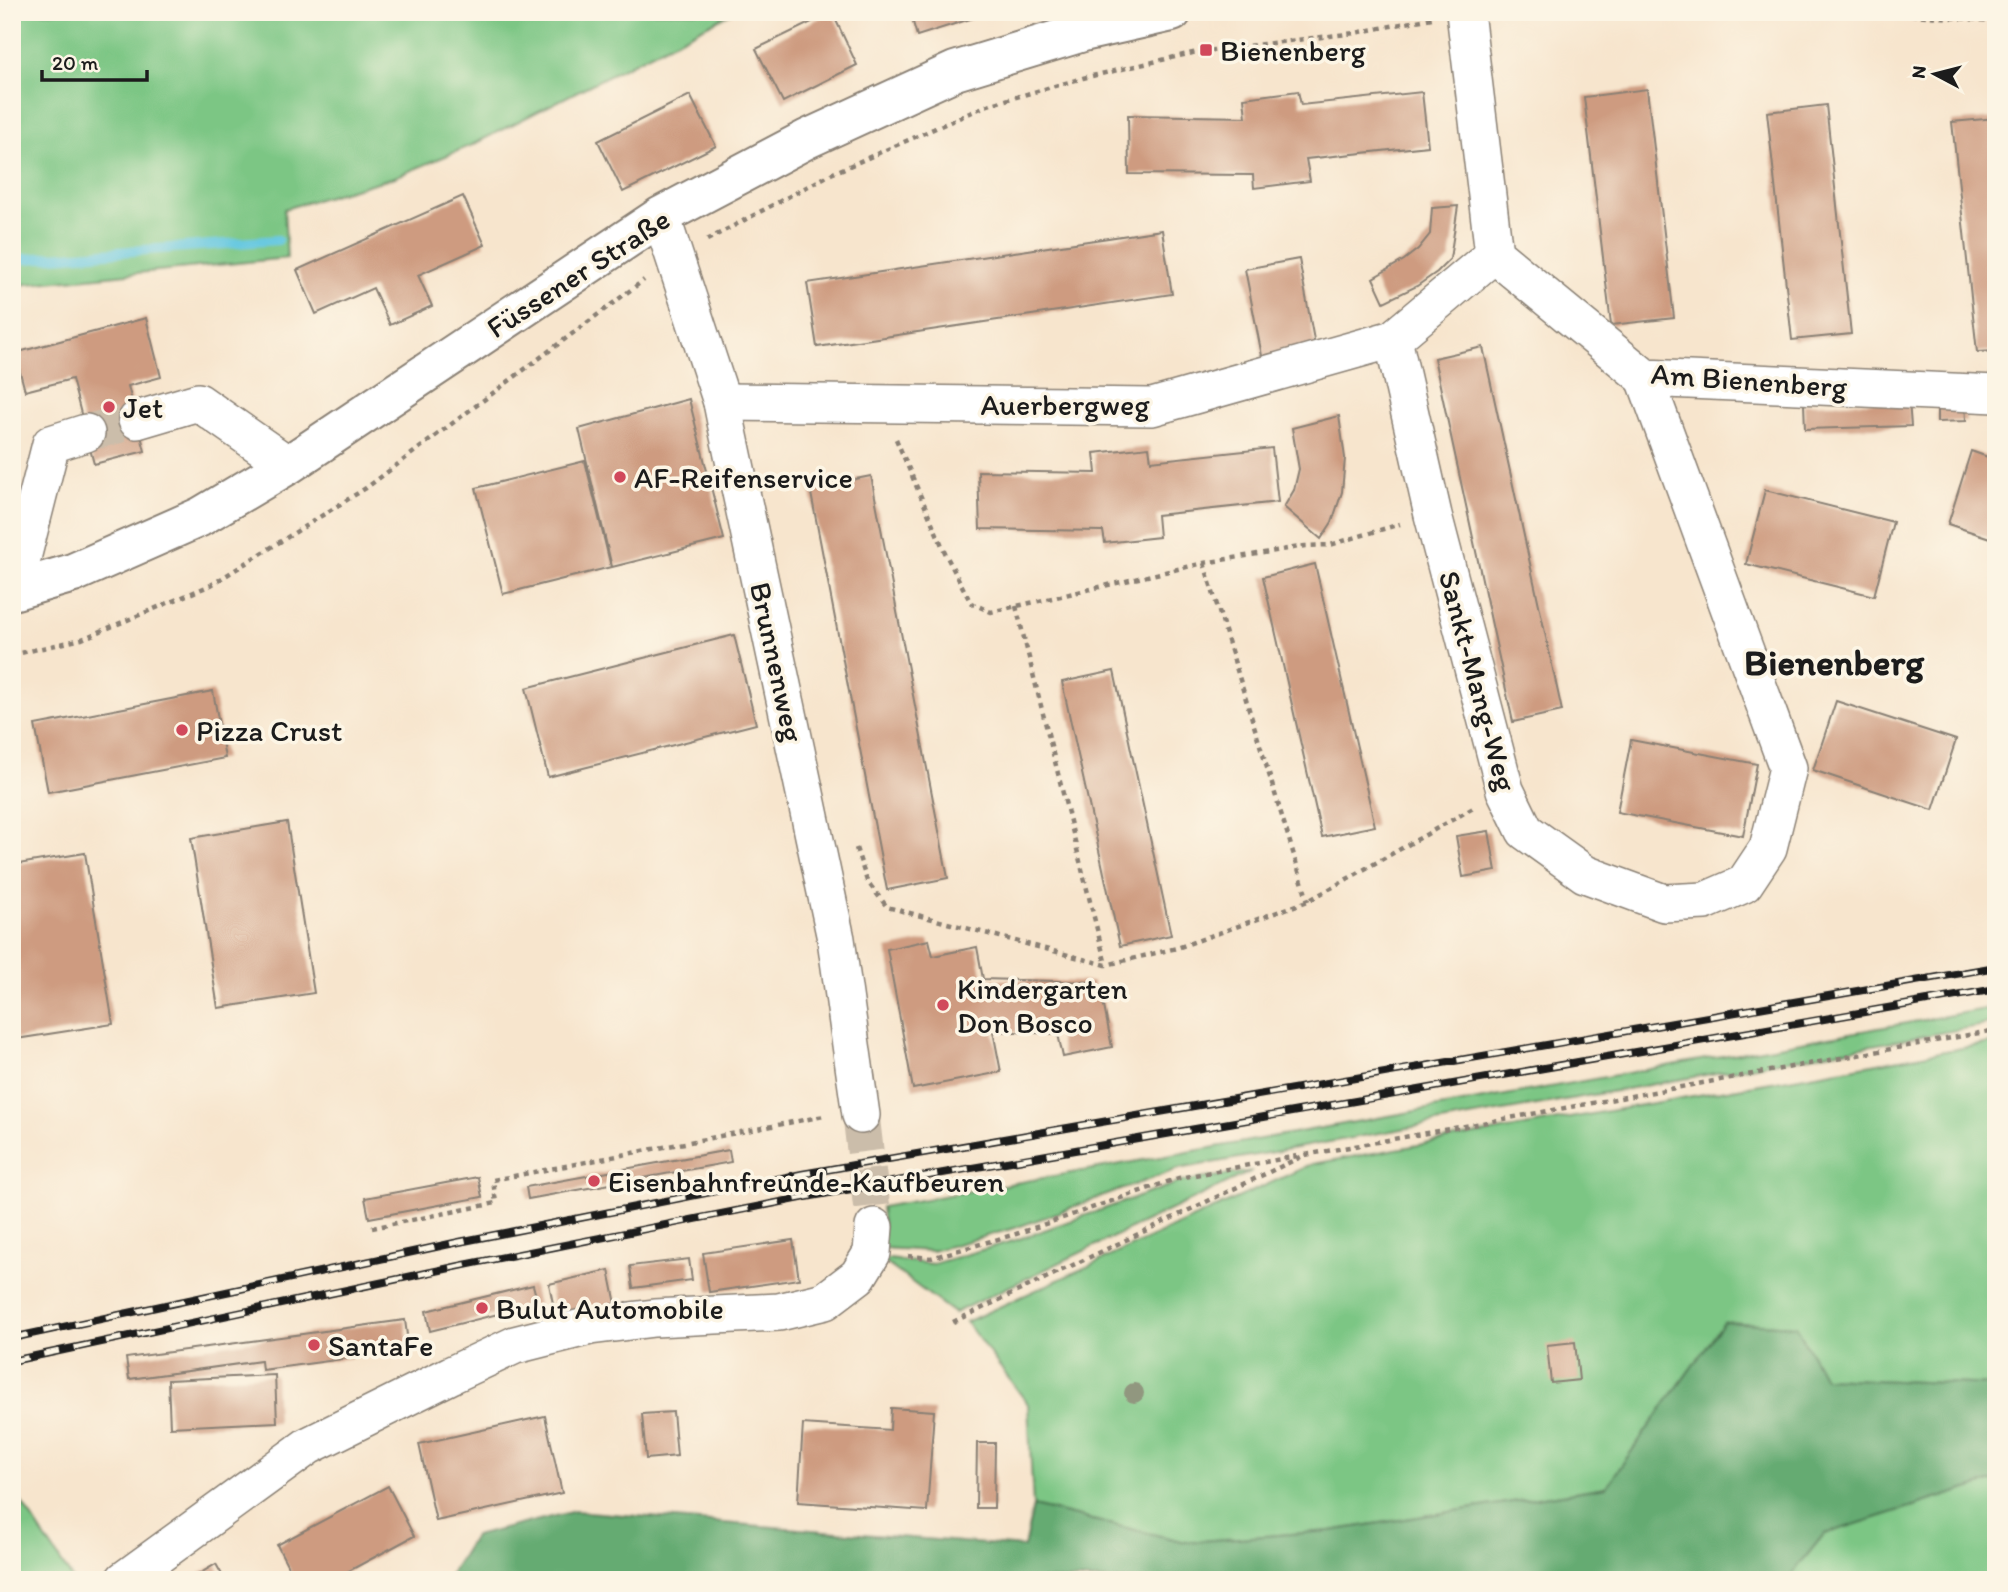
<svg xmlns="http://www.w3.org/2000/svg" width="2008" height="1592" font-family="Itim,sans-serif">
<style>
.green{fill:#7cc684;stroke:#4c7150;stroke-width:2}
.forest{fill:#65ab72;stroke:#406447;stroke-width:2}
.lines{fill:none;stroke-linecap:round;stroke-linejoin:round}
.stream{stroke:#63c7e0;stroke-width:10}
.building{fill:#ce9b80}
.minor-tunnel{stroke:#cbbdaa;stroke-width:37;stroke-dasharray:37 18;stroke-linecap:butt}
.minor-casing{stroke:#8a8074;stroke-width:40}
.major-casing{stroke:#8a8074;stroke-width:42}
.path{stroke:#8a8074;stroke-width:4.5;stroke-dasharray:5 5;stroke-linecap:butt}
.minor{stroke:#fff;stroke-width:37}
.major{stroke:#fff;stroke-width:38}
.rail-casing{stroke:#1c1c1c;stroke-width:8}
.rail{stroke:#fcf5e5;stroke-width:5;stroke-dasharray:16;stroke-linecap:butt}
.tree{fill:#91977f}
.poi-dot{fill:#d1495b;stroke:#fcf5e5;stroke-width:2.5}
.labels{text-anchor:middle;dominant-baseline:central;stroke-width:7;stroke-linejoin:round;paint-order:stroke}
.poi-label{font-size:30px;fill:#1c1c1c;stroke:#fcf5e5;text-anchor:start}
.street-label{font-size:30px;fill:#1c1c1c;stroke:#fcf5e5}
.district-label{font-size:37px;font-weight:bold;fill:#1c1c1c;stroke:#fcf5e5}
</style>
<rect width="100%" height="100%" fill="#fcf5e5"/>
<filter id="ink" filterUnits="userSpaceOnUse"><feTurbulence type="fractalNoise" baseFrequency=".0143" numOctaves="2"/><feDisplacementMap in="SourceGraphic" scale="14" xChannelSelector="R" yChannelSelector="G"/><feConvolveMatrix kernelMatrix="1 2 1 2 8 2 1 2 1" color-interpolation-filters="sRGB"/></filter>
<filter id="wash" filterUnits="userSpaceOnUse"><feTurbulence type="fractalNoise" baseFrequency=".00686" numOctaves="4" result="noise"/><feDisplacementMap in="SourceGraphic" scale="28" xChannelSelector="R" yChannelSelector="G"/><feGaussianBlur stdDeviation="1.57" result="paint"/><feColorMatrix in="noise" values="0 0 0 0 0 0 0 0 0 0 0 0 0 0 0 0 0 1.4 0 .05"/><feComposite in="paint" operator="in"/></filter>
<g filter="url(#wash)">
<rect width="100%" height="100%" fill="#f7e5cd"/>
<g class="green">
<path d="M12,12h721l-261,133 -77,32 -111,32 3,49 -269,27h-6z"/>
<path d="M1996,1007v16l-818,146 -163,59 -83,23 -52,-3 3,-23 -2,-18z"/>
<path d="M1996,1042v343l-173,-7 -27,-52 -72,-4 -118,165 -276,44 -144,11 -153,-36 -5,-102 -62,-82 346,-158z"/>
<path d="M1252,1171l-298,142 -75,-55 54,6 83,-24 164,-58z"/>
<path d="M1996,1480v100h-209l37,-46z"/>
<path d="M12,1488l61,92h-61z"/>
</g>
<path class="forest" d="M1724,1322l72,4 28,52 172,7v95l-172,54 -37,46h-1340l27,-44 101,-25 449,36 9,-41 153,36 144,-11 276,-44z"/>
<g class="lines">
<path class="stream" d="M12,260l266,-20"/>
</g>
<g id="blocks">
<g class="building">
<path d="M832,12l25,53 -74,37 -27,-53z"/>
<path d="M910,12h79v1l-72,23z"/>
<path d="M1647,89l27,229 -63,7 -27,-228z"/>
<path d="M1298,91l3,14 121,-13 6,54 -122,13 4,22 -56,7 -1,-13 -124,-1 -1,-59 118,2 -2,-19z"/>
<path d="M690,95l26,51 -93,46 -25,-51z"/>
<path d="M1826,105l25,229 -59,6 -25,-228z"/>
<path d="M1996,118v233l-19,1 -25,-230z"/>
<path d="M463,196l22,49 -67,30 14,31 -42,19 -17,-37 -57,26 -19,-44z"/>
<path d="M1458,206l-8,53 -13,13 -20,14 -33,16 -11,-24 31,-18 14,-11 12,-15 2,-26z"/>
<path d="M1162,230l10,64 -355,53 -10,-64z"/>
<path d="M1299,259l17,92 -53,10 -18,-92z"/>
<path d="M146,318l15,59 -33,9 17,65 -51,13 -22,-85 -47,12 -10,-38z"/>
<path d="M1483,347l79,364 -49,11 -79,-364z"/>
<path d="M689,399l35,140 -112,28 -33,-138z"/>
<path d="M1965,400l1,21 -29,1v-20z"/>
<path d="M1909,401l2,25 -106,3 -1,-25z"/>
<path d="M1339,416l6,42 -3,34 -10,30 -11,17 -37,-32 10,-17 5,-21 -7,-41z"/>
<path d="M1149,447l2,14 121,-13 6,54 -121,13 2,22 -54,6 -2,-12 -123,-2 -2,-58 118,2 -2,-20z"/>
<path d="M1971,451l25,9v80l-48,-16z"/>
<path d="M585,461l26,106 -108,27 -27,-106z"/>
<path d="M871,476l77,402 -61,12 -77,-402z"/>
<path d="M1765,490l128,32 -19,74 -128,-32z"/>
<path d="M1315,564l60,262 -53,11 -59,-260z"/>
<path d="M734,635l22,89 -208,53 -22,-89z"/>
<path d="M1114,671l57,264 -51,11 -58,-264z"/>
<path d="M213,691l12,67 -177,34 -13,-67z"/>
<path d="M1836,701l120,39 -23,70 -120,-40z"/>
<path d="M1631,740l126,24 -14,72 -126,-24z"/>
<path d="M287,822l27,171 -96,15 -27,-170z"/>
<path d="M1489,831l7,40 -33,6 -7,-41z"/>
<path d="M85,853l28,171 -97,15 -4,-24v-150z"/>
<path d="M929,940l4,16 44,-9 6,32 110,3v10l8,-1 11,56 -49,10 -5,-23 -65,-3 8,41 -88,17 -26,-140z"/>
<path d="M729,1150l2,12 -203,37 -2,-12z"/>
<path d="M478,1177l4,20 -113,21 -4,-20z"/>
<path d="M793,1240l6,39 -90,13 -6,-39z"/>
<path d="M689,1259l3,21 -59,8 -3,-22z"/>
<path d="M609,1270l7,34 -60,14 -7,-34z"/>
<path d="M533,1285l5,19 -108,27 -4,-20z"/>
<path d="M405,1320l4,30 -147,20 -1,-9 -132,18 -3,-21z"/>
<path d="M1575,1342l4,38 -28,3 -4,-38z"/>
<path d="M275,1375l2,47 -107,5 -2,-47z"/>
<path d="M891,1408l43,3 -7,100 -129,-9 5,-78 87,6z"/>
<path d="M673,1412l4,44 -31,3 -4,-45z"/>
<path d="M545,1416l17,77 -126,28 -17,-77z"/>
<path d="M977,1443h18l-1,65h-18z"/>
<path d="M388,1486l26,50 -82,44h-37l-18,-35z"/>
<path d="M216,1564l9,16h-36z"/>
</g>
</g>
</g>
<g filter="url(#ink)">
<use href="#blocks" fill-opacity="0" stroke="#8a8074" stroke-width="2"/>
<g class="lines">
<g class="minor-tunnel">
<path d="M86,433l51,-13"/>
<path d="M861,1115l13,112"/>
</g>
<g class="minor-casing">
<g id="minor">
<path d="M1465,12l29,242 151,124 351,16"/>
<path d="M661,216l61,186 4,20 110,517 25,176"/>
<path d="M1393,339l40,176 72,275 20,41 60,43 79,29 41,-2 39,-17 24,-36 20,-80 -143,-390"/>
<path d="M722,402l430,5 241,-68 101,-85"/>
<path d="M137,420l61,-18 90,63"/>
<path d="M12,580l9,-18 30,-118 35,-11"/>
<path d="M124,1580l184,-134 143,-71 64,-30 75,-19 64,-8 125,-6 46,-11 33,-25 14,-23 2,-26"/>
</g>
</g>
<g class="major-casing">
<path id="major" d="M12,591l61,-18 127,-56 88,-52 373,-249 146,-77 148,-68 128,-39 89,-20"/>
</g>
<g class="path">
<path d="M1871,12l125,9"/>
<path d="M707,240l124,-66 157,-69 95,-27 114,-26 158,-19 77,-15"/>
<path d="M896,439l51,118 24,46 20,9 213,-49 101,-17 25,-1 70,-21"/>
<path d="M1204,563l104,338"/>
<path d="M1016,606l90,359"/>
<path d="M12,655l70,-16 129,-54 155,-97 278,-208"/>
<path d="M856,848l11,33 20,26 219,58 71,-17 131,-47 167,-94"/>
<path d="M372,1228l124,-25 -3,-23 331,-64"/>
<path d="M908,1256l23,2 85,-24 163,-56 118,-22"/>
<path d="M953,1322l352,-167 691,-125"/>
</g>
<use href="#minor" class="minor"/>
<use href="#major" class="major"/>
<g class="rail-casing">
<g id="rail">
<path d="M12,1338l447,-96 343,-68 1194,-207"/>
<path d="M12,1361l452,-96 342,-68 1190,-208"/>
</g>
</g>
<use href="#rail" class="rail"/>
</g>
<circle class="tree" cx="1134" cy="1393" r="10"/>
</g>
<g class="poi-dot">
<rect x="1199" y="43" width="14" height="14" rx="3.5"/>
<circle cx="109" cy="407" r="7"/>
<circle cx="620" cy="477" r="7"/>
<circle cx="182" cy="730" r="7"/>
<circle cx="943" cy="1005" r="7"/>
<circle cx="594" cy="1181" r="7"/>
<circle cx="482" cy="1308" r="7"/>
<circle cx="314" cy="1345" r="7"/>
</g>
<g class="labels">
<g class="poi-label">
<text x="1220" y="50">Bienenberg</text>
<text x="123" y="407">Jet</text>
<text x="634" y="477">AF-Reifenservice</text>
<text x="196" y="730">Pizza Crust</text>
<text x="957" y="988">Kindergarten<tspan x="957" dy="34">Don Bosco</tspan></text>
<text x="608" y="1181">Eisenbahnfreunde-Kaufbeuren</text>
<text x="496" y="1308">Bulut Automobile</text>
<text x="328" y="1345">SantaFe</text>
</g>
<g class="street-label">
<text transform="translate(578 273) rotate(-33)">Füssener Straße</text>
<text transform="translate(1749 380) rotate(4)">Am Bienenberg</text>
<text x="1065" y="404">Auerbergweg</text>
<text transform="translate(777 662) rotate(78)">Brunnenweg</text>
<text transform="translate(1478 681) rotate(75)">Sankt-Mang-Weg</text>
</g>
<g class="district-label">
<text x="1834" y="662">Bienenberg</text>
</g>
</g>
<rect width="2008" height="1592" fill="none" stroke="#fcf5e5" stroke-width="42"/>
<g transform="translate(1935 74) rotate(277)" stroke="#fcf5e5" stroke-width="5" paint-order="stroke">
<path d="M0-5L12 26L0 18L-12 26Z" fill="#1c1c1c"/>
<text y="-10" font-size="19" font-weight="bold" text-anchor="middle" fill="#1c1c1c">N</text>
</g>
<path d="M42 70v10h105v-10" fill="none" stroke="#1c1c1c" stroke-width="3.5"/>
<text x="52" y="70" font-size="21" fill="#1c1c1c" stroke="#fcf5e5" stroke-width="5" paint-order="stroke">20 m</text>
</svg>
